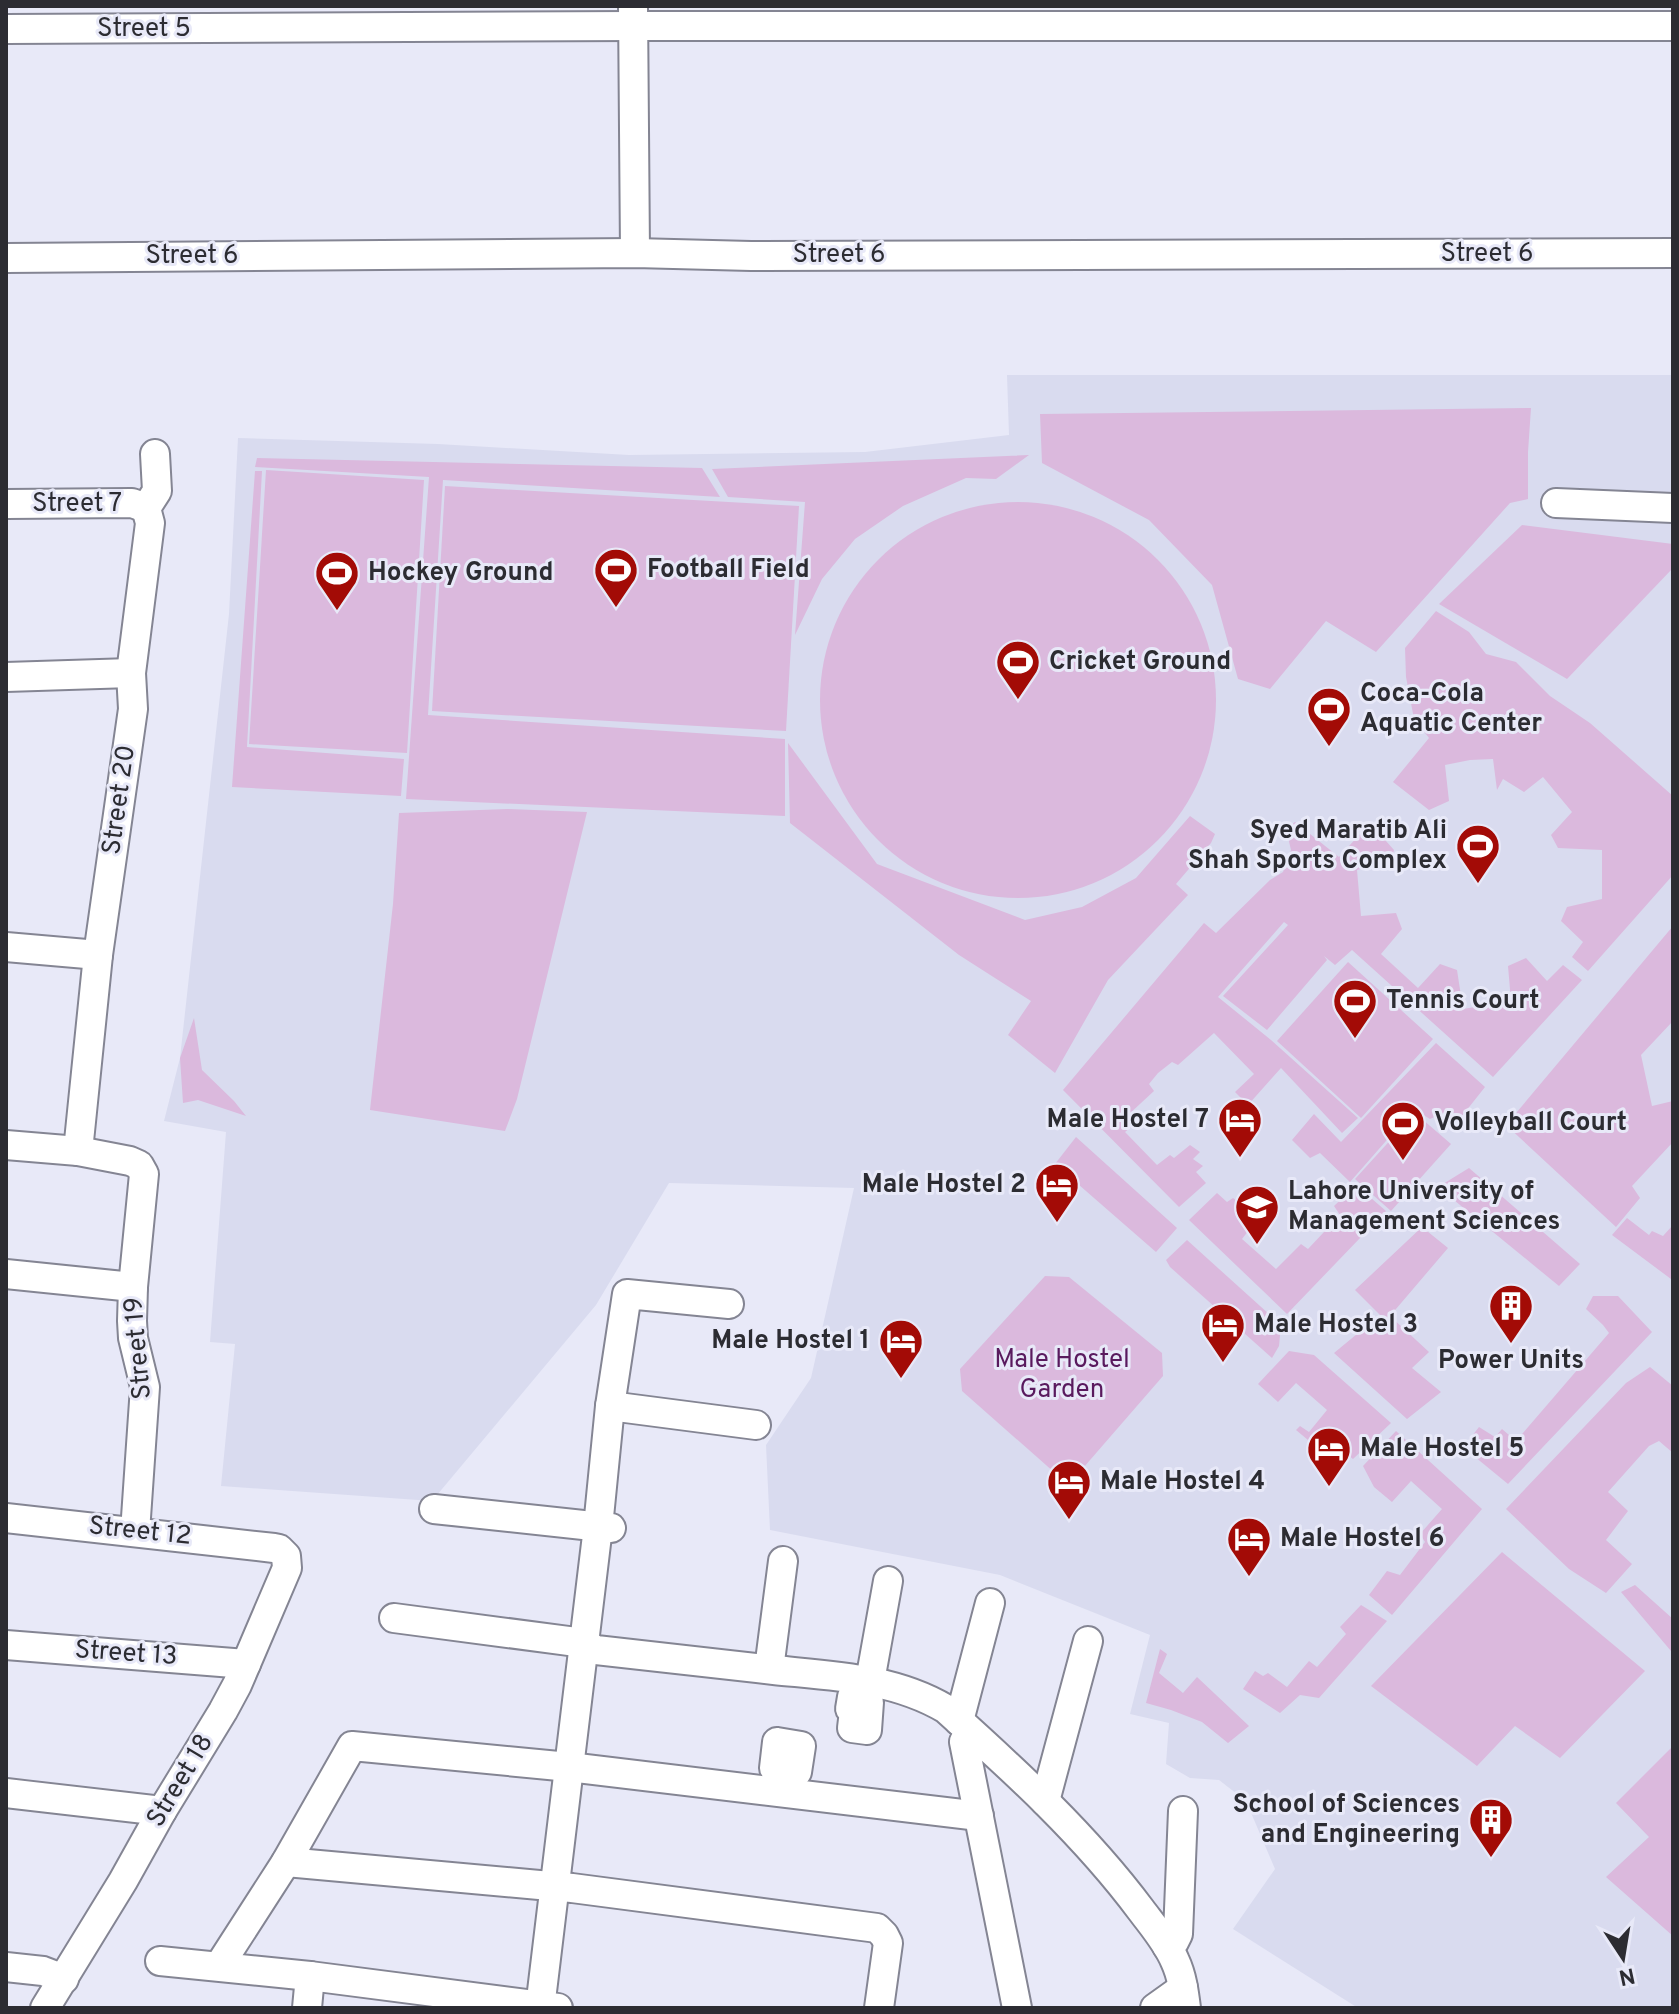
<svg xmlns="http://www.w3.org/2000/svg" width="1679" height="2014" font-family="Overpass,sans-serif">
<style>
.built{fill:#d9dbef}
.green{fill:#dbb9dd}
.lines{fill:none;stroke-linecap:round;stroke-linejoin:round}
.minor-casing{stroke:#848593;stroke-width:32}
.minor{stroke:#fff;stroke-width:28}
.labels{text-anchor:middle;dominant-baseline:central;stroke-width:6;stroke-linejoin:round;paint-order:stroke}
.street-label{font-size:26px;fill:#2c2c32;stroke:#e8e9f8}
.poi-label{font-size:26px;font-weight:bold;fill:#2c2c32;stroke:#e8e9f8;text-anchor:start}
.park-label{font-size:26px;fill:#591a5e;stroke:#e8e9f8}
</style>
<rect width="100%" height="100%" fill="#e8e9f8"/>
<path class="built" d="M1007,375h666v1633h-315l-125,-79 42,-60 -29,-68 -27,-21 -29,-2 -24,-14 3,-41 -39,-9 20,-79 -150,-60 -230,-45 -4,-85 45,-67 43,-190 -185,-5 -73,122 -164,196 -211,-15 14,-142 -25,-2 16,-210 -62,-11 16,-63 49,-444 9,-176 200,6 191,11 236,-3 144,-17z"/>
<g class="green">
<path d="M1531,408l-3,44v47l-18,4 -134,149 -50,-31 -56,68 -32,-10 -26,-94 -63,-65 -107,-57 -2,-49z"/>
<path d="M1029,455l-33,24 -30,-1 -63,28 -48,33 -33,40 -27,56 10,-133 -77,-5 -16,-28z"/>
<path d="M257,458l445,10 18,29 -277,-17 -15,235 357,24v77l-379,-17 23,-322 -174,-10z"/>
<path d="M266,470l158,10 -17,273 -158,-9z"/>
<path d="M255,471h7l-15,276 157,12 -3,37 -169,-9z"/>
<path d="M445,486l354,20 -13,225 -354,-20z"/>
<circle cx="1018" cy="700" r="198"/>
<path d="M1522,525l151,19v24l-106,111 -128,-75z"/>
<path d="M1436,611l33,21 17,22 30,8 34,34 40,27 83,73v79l-85,96 -16,-14 11,-15 -22,-21 6,-14 35,-8v-49l-44,-2 -7,-13 21,-23 -29,-35 -19,15 -21,-13 -6,11 -4,-31 -23,1 -25,5 4,36 -20,9 -36,-28 36,-44 -15,-19 -8,-42 -1,-29z"/>
<path d="M788,743l89,121 148,56 57,-13 54,-29 54,-62 25,18 -4,9 -35,41 12,11 -80,85 -53,93 -47,-38 23,-34 -72,-46 -169,-132z"/>
<path d="M507,809l80,3 -70,287 -12,32 -135,-21 23,-206 6,-91z"/>
<path d="M1295,822l44,35 31,-34 24,27 -3,11 -34,9 4,46 35,-3 6,16 -21,25 37,34 22,-24 17,6 6,39 48,-8 -3,-35 18,-8 21,23 16,-16 19,15 -89,97 -141,-127 -17,15 -11,-9 3,4 -60,70 -44,-34 65,-71 -4,-3 -66,75 53,43 87,78 -16,15 -61,-65 -33,37 -13,-13 19,-18 -40,-41 -36,32 -6,-3 -14,11 -9,11 5,7 -27,25 9,7 -11,9 32,33 13,-10 4,3 16,-13 10,7 -7,7 10,7 -7,6 10,11 -27,24 -116,-117 141,-167 12,10 54,-53 13,-8 8,-22 -5,-21z"/>
<path d="M1673,926v95l-32,34 11,51 21,-5v41l-41,44 8,12 -24,29 -110,-102z"/>
<path d="M1348,962l85,77 -72,79 -84,-77z"/>
<path d="M194,1018l8,52 32,31 12,15 -48,-16 -15,3 -3,-45z"/>
<path d="M1436,1043l49,44 -23,29 -14,-5 -18,8 -16,-10 -64,73 -30,-29 -10,5 -18,-18 22,-26 27,28z"/>
<path d="M1415,1113l36,31 -60,67 -36,-32z"/>
<path d="M1076,1137l101,91 -21,24 -101,-88z"/>
<path d="M1469,1168l111,96 -21,22 -121,-99z"/>
<path d="M1356,1185l30,26 -99,103 -98,-94 28,-27 10,9 6,-4 26,19 -17,22 34,30 25,-25 7,5 32,-34 -6,-9z"/>
<path d="M1627,1218l22,17 3,-4 11,5 10,-11v52l-2,2 -59,-44z"/>
<path d="M1422,1227l26,21 -58,68 39,36 -17,16 29,24 -34,27 -73,-66 46,-38 -25,-25z"/>
<path d="M1187,1240l94,85 -2,21 -7,12 -102,-91 -4,-7z"/>
<path d="M1045,1276l24,1 93,76 1,23 -79,91 -29,6 -93,-82 -2,-22z"/>
<path d="M1593,1296h25l34,36 -144,152 -39,-32 -1,-11 11,-14 16,10 7,-8 14,12 93,-108 -6,-8 -17,-16z"/>
<path d="M1289,1351l25,4 77,68 -38,36 -15,-12 -18,3 -24,-20 4,-4 9,6 18,-22 -31,-27 -18,19 -20,-18z"/>
<path d="M1650,1367l23,19v67l-14,-12 -10,5 -41,46 20,19 -22,29 26,24 -26,29 -37,-24 -63,-60 120,-126z"/>
<path d="M1396,1431l86,78 -90,106 -23,-20 18,-24 13,4 25,-33 -5,-8 22,-25 -31,-28 -19,21 -18,-15 -11,-21z"/>
<path d="M1502,1552l143,119 -85,87 -45,-32 -38,40 -106,-80z"/>
<path d="M1635,1585l38,34v29l-2,3 -50,-59z"/>
<path d="M1361,1605l26,16 -68,77 -19,-3 -20,18 -37,-24 12,-18 8,5 5,-3 19,14 22,-26 8,6 29,-33 -6,-7z"/>
<path d="M1160,1649l7,5 -8,19 24,20 14,-16 52,49 -21,17 -26,-21 -31,-12 -25,-7z"/>
<path d="M1673,1746v190l-67,-59 43,-40 -33,-34z"/>
</g>
<g class="lines">
<g class="minor-casing">
<g id="minor">
<path d="M633,6l2,247"/>
<path d="M6,29l628,-3h1039"/>
<path d="M6,258l629,-5 116,3 922,-3"/>
<path d="M1556,503l117,5"/>
<path d="M6,504l126,-1 14,5"/>
<path d="M6,677l125,-4"/>
<path d="M6,947l92,8"/>
<path d="M6,1145l72,6 52,10 9,4 5,9 -11,113 -1,34 1,17 12,49 -10,145"/>
<path d="M78,1151l20,-196 35,-246 -2,-36 19,-150 -4,-15 11,-17 -2,-37"/>
<path d="M6,1274l127,13"/>
<path d="M610,1406l146,19"/>
<path d="M434,1509l177,19"/>
<path d="M6,1518l268,30 5,1 7,7 1,12 -50,117 -14,26 -61,100 -39,70 -78,127"/>
<path d="M394,1618l190,25 12,7c60,7 119,13 178,20 59,6 120,8 172,39 69,62 139,126 195,201 12,16 26,32 34,51 7,15 9,31 11,47"/>
<path d="M6,1645l240,19"/>
<path d="M769,1669l14,-108"/>
<path d="M870,1681l18,-100"/>
<path d="M852,1697l17,5 -2,28 -15,-2 2,-17 -4,-2z"/>
<path d="M959,1721l31,-118"/>
<path d="M973,1736l-9,6 53,266"/>
<path d="M777,1742l24,4 -4,26 -23,-4z"/>
<path d="M6,1793l156,18"/>
<path d="M1045,1801l43,-160"/>
<path d="M286,1862l286,26 305,40 7,7 4,8 -9,65"/>
<path d="M1167,1946l7,-4 4,-8 5,-123"/>
<path d="M160,1961l150,15 248,32"/>
<path d="M219,1966l67,-104 66,-116 217,21 410,49"/>
<path d="M6,1967l37,4 21,8"/>
<path d="M307,2008l3,-32"/>
<path d="M540,2008l58,-481 12,-121 17,-112 102,10"/>
<path d="M1155,2008l28,-20"/>
</g>
</g>
<use href="#minor" class="minor"/>
</g>
<defs>
<g id="stadium-pin" transform="scale(2.3)"><path d="M0 17L-7.5 6A9.5 9.5 0 1 1 7.5 6Z" fill="#a30b06" stroke="#e8e9f8"/><path d="M0-5a6.5 5 0 1 0 0 10a6.5 5 0 1 0 0-10ZM-3.5-1.8h7v3.6h-7Z" fill="#fff"/></g>
<g id="hotel-pin" transform="scale(2.3)"><path d="M0 17L-7.5 6A9.5 9.5 0 1 1 7.5 6Z" fill="#a30b06" stroke="#e8e9f8"/><path d="M-6-4.5h1.5V1H6V5H4.5V3h-9V5H-6ZM-4 0a1.8 1.8 0 1 1 3.6 0ZM.5 0V-2.5h3Q6-2.5 6 0Z" fill="#fff"/></g>
<g id="university-pin" transform="scale(2.3)"><path d="M0 17L-7.5 6A9.5 9.5 0 1 1 7.5 6Z" fill="#a30b06" stroke="#e8e9f8"/><path d="M0-5L7-2L0 1L-7-2ZM-4 1L0 2.5L4 1V4Q0 6-4 4Z" fill="#fff"/></g>
<g id="building-pin" transform="scale(2.3)"><path d="M0 17L-7.5 6A9.5 9.5 0 1 1 7.5 6Z" fill="#a30b06" stroke="#e8e9f8"/><path d="M-4-6H4V6H1V3H-1V6H-4ZM-2.5-4.3h1.7v1.8h-1.7ZM.8-4.3h1.7v1.8H.8ZM-2.5-1h1.7V.8h-1.7ZM.8-1h1.7V.8H.8Z" fill="#fff"/></g>
</defs>
<g fill-rule="evenodd">
<use href="#stadium-pin" x="616" y="570"/>
<use href="#stadium-pin" x="337" y="573"/>
<use href="#stadium-pin" x="1018" y="662"/>
<use href="#stadium-pin" x="1329" y="709"/>
<use href="#stadium-pin" x="1478" y="846"/>
<use href="#stadium-pin" x="1355" y="1001"/>
<use href="#hotel-pin" x="1240" y="1120"/>
<use href="#stadium-pin" x="1403" y="1123"/>
<use href="#hotel-pin" x="1057" y="1185"/>
<use href="#university-pin" x="1257" y="1207"/>
<use href="#building-pin" x="1511" y="1306"/>
<use href="#hotel-pin" x="1223" y="1325"/>
<use href="#hotel-pin" x="901" y="1341"/>
<use href="#hotel-pin" x="1329" y="1449"/>
<use href="#hotel-pin" x="1069" y="1482"/>
<use href="#hotel-pin" x="1249" y="1539"/>
<use href="#building-pin" x="1491" y="1820"/>
</g>
<g class="labels">
<g class="street-label">
<text x="144" y="29">Street 5</text>
<text x="1487" y="254">Street 6</text>
<text x="839" y="255">Street 6</text>
<text x="192" y="256">Street 6</text>
<text x="77" y="504">Street 7</text>
<text transform="translate(120 800) rotate(-82)">Street 20</text>
<text transform="translate(139 1348) rotate(-95)">Street 19</text>
<text transform="translate(140 1532) rotate(6)">Street 12</text>
<text transform="translate(126 1654) rotate(4)">Street 13</text>
<text transform="translate(181 1781) rotate(-59)">Street 18</text>
</g>
<g class="poi-label">
<text x="647" y="570">Football Field</text>
<text x="368" y="573">Hockey Ground</text>
<text x="1049" y="662">Cricket Ground</text>
<text x="1360" y="694">Coca-Cola<tspan x="1360" dy="30">Aquatic Center</tspan></text>
<text x="1447" y="831" text-anchor="end">Syed Maratib Ali<tspan x="1447" dy="30">Shah Sports Complex</tspan></text>
<text x="1386" y="1001">Tennis Court</text>
<text x="1209" y="1120" text-anchor="end">Male Hostel 7</text>
<text x="1434" y="1123">Volleyball Court</text>
<text x="1026" y="1185" text-anchor="end">Male Hostel 2</text>
<text x="1288" y="1192">Lahore University of<tspan x="1288" dy="30">Management Sciences</tspan></text>
<text x="1254" y="1325">Male Hostel 3</text>
<text x="870" y="1341" text-anchor="end">Male Hostel 1</text>
<text x="1511" y="1361" text-anchor="middle">Power Units</text>
<text x="1360" y="1449">Male Hostel 5</text>
<text x="1100" y="1482">Male Hostel 4</text>
<text x="1280" y="1539">Male Hostel 6</text>
<text x="1460" y="1805" text-anchor="end">School of Sciences<tspan x="1460" dy="30">and Engineering</tspan></text>
</g>
<g class="park-label">
<text x="1062" y="1360">Male Hostel<tspan x="1062" dy="30">Garden</tspan></text>
</g>
</g>
<rect width="1679" height="2014" fill="none" stroke="#2c2c32" stroke-width="16"/>
<g transform="translate(1623 1958) rotate(168)" stroke="#e8e9f8" stroke-width="6" paint-order="stroke">
<path d="M0-6L14 30L0 20L-14 30Z" fill="#2c2c32"/>
<text y="-12" font-size="22" font-weight="bold" text-anchor="middle" fill="#2c2c32">N</text>
</g>
</svg>
